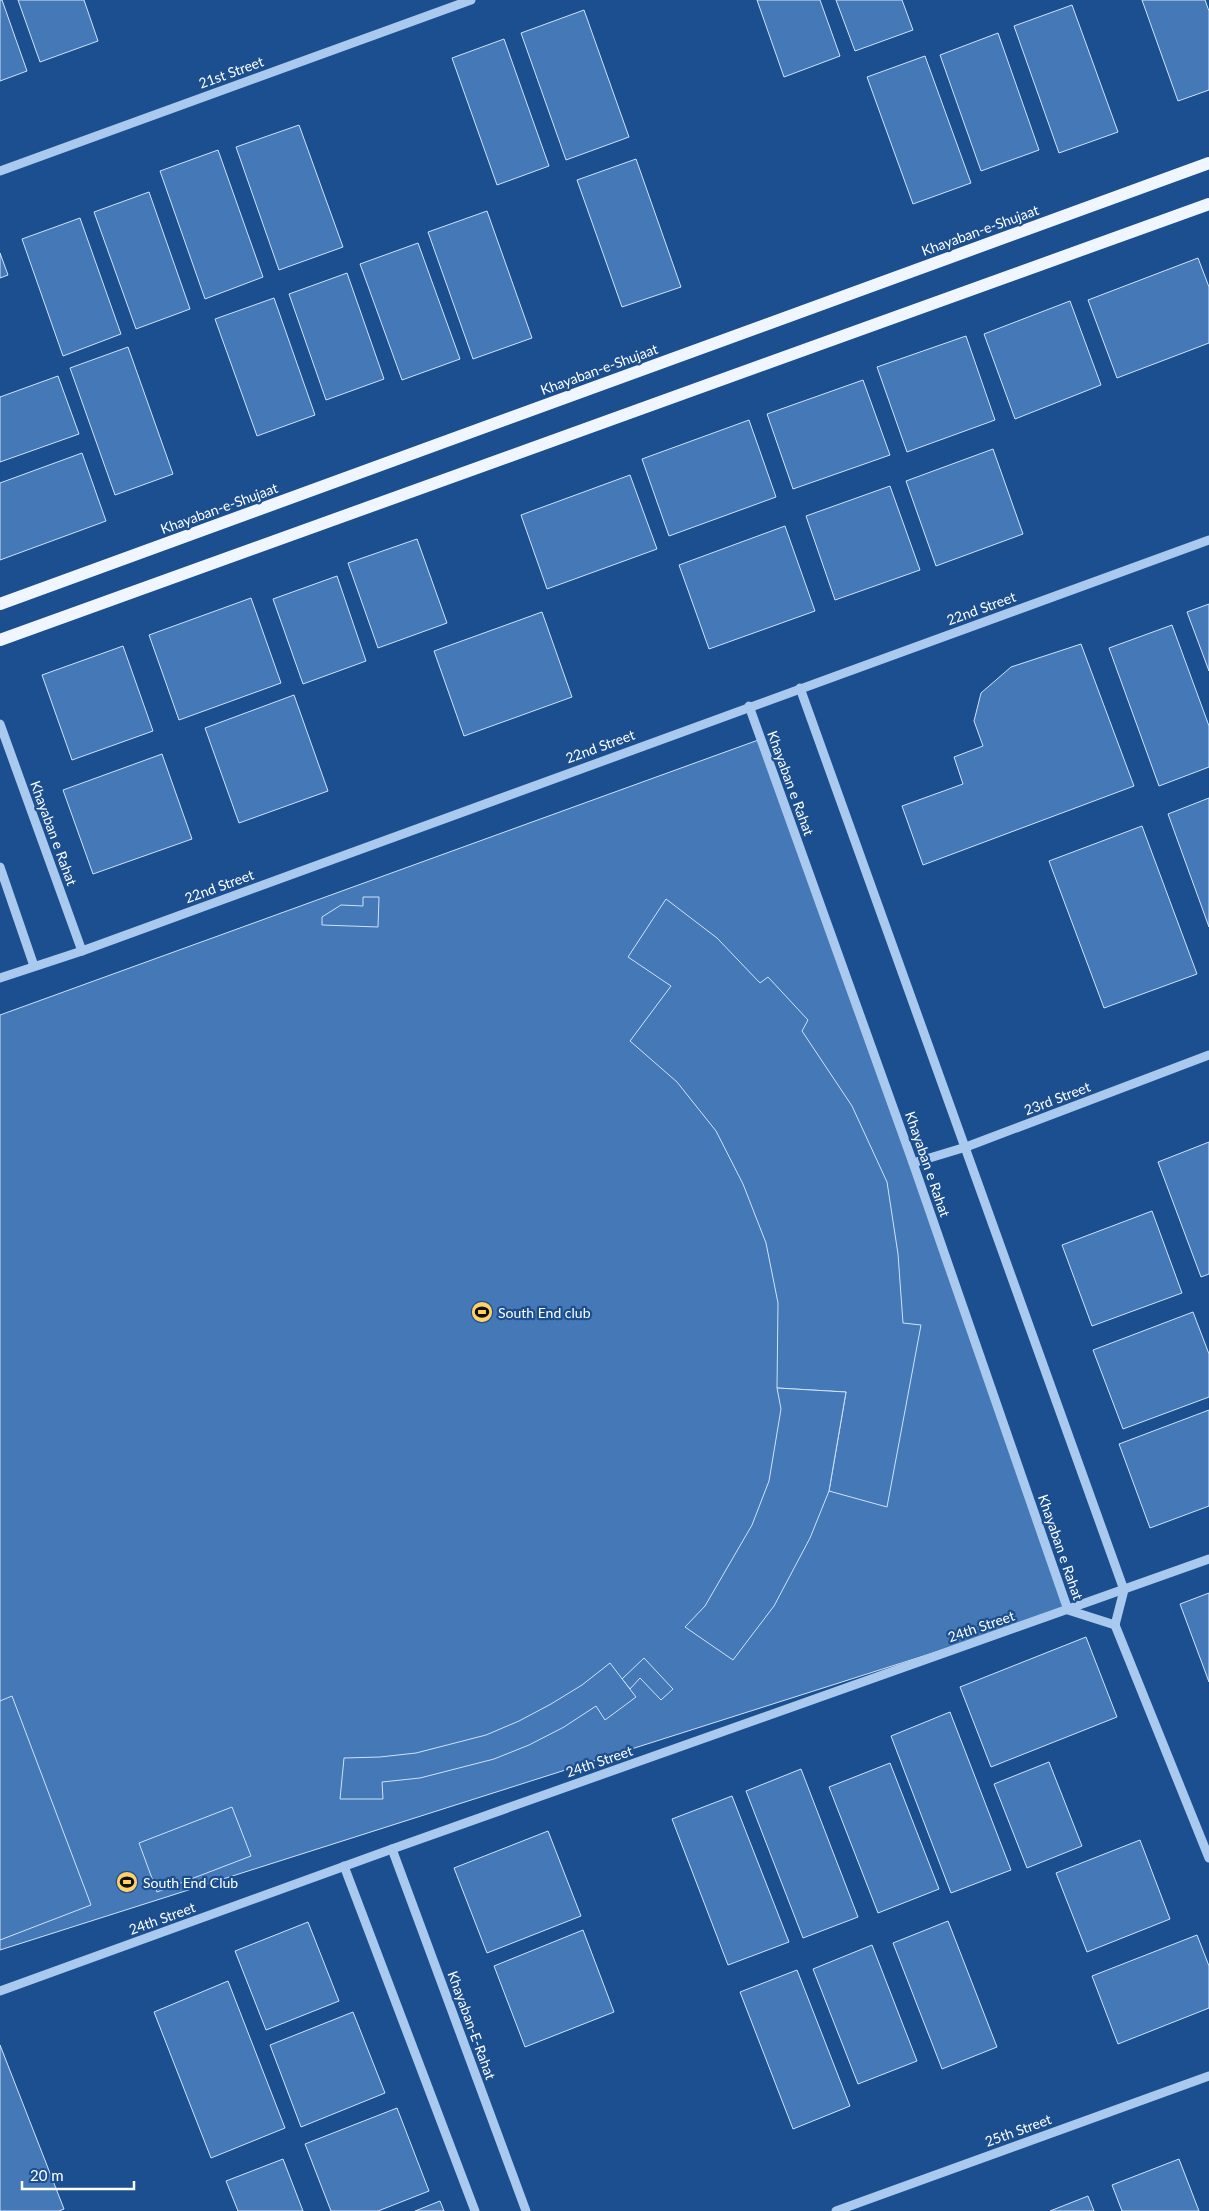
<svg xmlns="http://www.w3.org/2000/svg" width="1209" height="2211" font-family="Lato,sans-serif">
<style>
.building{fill:#4478b7;stroke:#cfe3fa}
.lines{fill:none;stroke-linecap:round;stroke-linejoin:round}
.minor{stroke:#a9c9ee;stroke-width:9}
.major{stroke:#f0f6ff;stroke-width:12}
.labels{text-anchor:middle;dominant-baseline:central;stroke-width:4.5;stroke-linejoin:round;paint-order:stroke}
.street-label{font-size:14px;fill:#fff;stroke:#1b4f8f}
.poi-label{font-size:14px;fill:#fff;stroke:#1b4f8f;text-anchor:start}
</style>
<rect width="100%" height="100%" fill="#1b4f8f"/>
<g class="building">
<path d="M0,0h2l25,71 -27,10z"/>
<path d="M18,0h66l14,41 -58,21z"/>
<path d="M757,0h63l20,56 -56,21z"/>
<path d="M836,0h66l11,30 -58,21z"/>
<path d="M1142,0h63l4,11v79l-31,11z"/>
<path d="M1072,5l46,127 -59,21 -45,-127z"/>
<path d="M584,10l45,127 -63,23 -45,-127z"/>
<path d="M998,33l41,117 -58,21 -41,-116z"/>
<path d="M504,39l45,127 -52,19 -45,-127z"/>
<path d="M925,56l46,127 -58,21 -46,-127z"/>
<path d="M299,125l44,122 -64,23 -43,-123z"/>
<path d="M218,150l45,127 -58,22 -45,-128z"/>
<path d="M636,159l45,128 -59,20 -45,-127z"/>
<path d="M149,192l41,117 -54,20 -42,-117z"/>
<path d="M487,211l45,127 -59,21 -45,-127z"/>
<path d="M80,218l41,116 -58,22 -41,-117z"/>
<path d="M418,243l42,116 -58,21 -42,-116z"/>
<path d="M0,253l8,22 -8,3z"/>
<path d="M1198,258l11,29v56l-92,35 -29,-78z"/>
<path d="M347,273l37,106 -58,21 -37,-106z"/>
<path d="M274,298l41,117 -58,21 -42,-117z"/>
<path d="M1070,301l31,84 -86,34 -31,-85z"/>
<path d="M966,336l29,84 -88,32 -30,-85z"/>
<path d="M128,347l45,127 -58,21 -45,-127z"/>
<path d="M58,376l21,58 -79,28v-65z"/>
<path d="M863,380l27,75 -97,34 -26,-75z"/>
<path d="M749,420l27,77 -107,39 -27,-77z"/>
<path d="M993,449l30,85 -87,32 -30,-85z"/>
<path d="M82,453l24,68 -106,39v-77z"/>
<path d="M630,475l27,74 -110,40 -26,-74z"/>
<path d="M890,486l30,84 -85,30 -29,-84z"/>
<path d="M785,526l30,85 -106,38 -30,-84z"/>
<path d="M417,539l30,84 -69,25 -30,-85z"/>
<path d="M337,576l29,85 -63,23 -30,-85z"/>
<path d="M251,598l30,85 -102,37 -30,-85z"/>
<path d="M1209,604v67l-22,-59z"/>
<path d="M542,612l30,85 -108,39 -30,-85z"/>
<path d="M1172,625l37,101v41l-50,19 -50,-138z"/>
<path d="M1081,644l53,142 -211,79 -21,-59 61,-22 -9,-27 29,-11 -9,-25 7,-28 30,-26z"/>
<path d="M123,646l30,85 -81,29 -30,-85z"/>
<path d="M294,695l34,96 -89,32 -34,-95z"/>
<path d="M761,739l307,871 -1068,340v-935z"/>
<path d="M162,754l30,85 -99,35 -30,-84z"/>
<path d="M1209,798v129l-41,-113z"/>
<path d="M1142,826l55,148 -93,34 -55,-147z"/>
<path d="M363,897h16l-1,30 -56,-2v-8l19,-12 22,1z"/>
<path d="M666,899l51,39 43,45 8,-6 40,43 -6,11 50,75 35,76 11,72 5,69 18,2 -34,182 -58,-16 17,-99 -69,-4 1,-85 -12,-60 -23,-59 -27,-53 -39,-49 -47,-41 41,-55 -43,-29z"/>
<path d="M1209,1142v132l-8,3 -43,-115z"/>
<path d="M1152,1211l30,82 -90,33 -30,-81z"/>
<path d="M1193,1312l16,42v43l-86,32 -30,-79z"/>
<path d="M777,1388l69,4 -17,99 -19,47 -36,68 -41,54 -48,-33 20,-21 47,-81 17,-44 12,-72z"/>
<path d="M1209,1410v96l-59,22 -31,-84z"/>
<path d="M1209,1593v89l-29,-78z"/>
<path d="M1086,1637l31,80 -126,50 -31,-80z"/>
<path d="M644,1658l29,31 -12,11 -21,-22 -10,11 -8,-10z"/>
<path d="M610,1663l26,34 -31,23 -9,-14 -32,21 -35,18 -35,14 -74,19 -38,4 1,17h-43l4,-41 36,-1 36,-4 70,-18 33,-14 32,-17 31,-19z"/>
<path d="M12,1696l79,209 -91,35v-239z"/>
<path d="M950,1712l61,158 -60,23 -60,-157z"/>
<path d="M1049,1762l33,84 -55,22 -33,-84z"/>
<path d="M890,1763l49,126 -61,24 -49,-126z"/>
<path d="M801,1769l57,148 -55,21 -57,-147z"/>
<path d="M732,1796l57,146 -61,23 -56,-146z"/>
<path d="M232,1807l19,49 -94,36 -18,-49z"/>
<path d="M548,1831l33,85 -94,37 -33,-85z"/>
<path d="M1140,1840l30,79 -83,33 -31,-79z"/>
<path d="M948,1921l49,126 -55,22 -49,-126z"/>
<path d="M308,1922l31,79 -73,29 -31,-79z"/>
<path d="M583,1930l31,82 -89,35 -31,-81z"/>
<path d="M1197,1935l12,31v42l-91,36 -26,-68z"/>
<path d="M872,1945l45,116 -59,23 -45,-115z"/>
<path d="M797,1970l53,136 -57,23 -53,-137z"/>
<path d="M228,1981l57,147 -74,30 -57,-146z"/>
<path d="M353,2012l32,81 -84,34 -31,-82z"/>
<path d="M0,2045l64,164 -5,2h-59z"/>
<path d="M397,2108l32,83 -51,20h-47l-26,-67z"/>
<path d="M283,2159l20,52h-65l-12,-30z"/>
<path d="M1179,2159l20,52h-77l-10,-26z"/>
<path d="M1088,2196l6,15h-44z"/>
<path d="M440,2201l4,10h-29z"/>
</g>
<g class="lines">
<g class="minor">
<path d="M0,171l471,-171"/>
<path d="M800,688l324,902 -9,35"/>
<path d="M749,706l164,457 155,447 47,15"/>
<path d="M0,724l82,227"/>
<path d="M0,867l34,99"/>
<path d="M0,978l82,-27 1127,-411"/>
<path d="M913,1163l53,-16 243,-92"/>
<path d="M1115,1625l94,233"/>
<path d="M392,1849l134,362"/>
<path d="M344,1866l131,345"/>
<path d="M0,1991l392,-142 817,-290"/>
<path d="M836,2211l373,-135"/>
</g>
<g class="major">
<path d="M0,604l1209,-441"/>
<path d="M0,640l1209,-436"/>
</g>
</g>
<defs>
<g id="stadium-disc" transform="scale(1.125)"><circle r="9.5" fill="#ffd166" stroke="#1b4f8f"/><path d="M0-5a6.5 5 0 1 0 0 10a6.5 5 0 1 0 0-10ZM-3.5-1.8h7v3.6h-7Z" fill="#111"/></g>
</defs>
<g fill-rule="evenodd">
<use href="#stadium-disc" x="482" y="1312"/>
<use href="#stadium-disc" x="127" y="1882"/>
</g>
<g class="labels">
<g class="street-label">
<text transform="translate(231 72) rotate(-20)">21st Street</text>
<text transform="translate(980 230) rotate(-20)">Khayaban-e-Shujaat</text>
<text transform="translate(599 369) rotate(-20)">Khayaban-e-Shujaat</text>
<text transform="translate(219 508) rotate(-20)">Khayaban-e-Shujaat</text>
<text transform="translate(981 608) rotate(-20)">22nd Street</text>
<text transform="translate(600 746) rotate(-20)">22nd Street</text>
<text transform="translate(791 783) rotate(70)">Khayaban e Rahat</text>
<text transform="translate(54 833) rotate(70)">Khayaban e Rahat</text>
<text transform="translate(219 886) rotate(-20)">22nd Street</text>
<text transform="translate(1057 1098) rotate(-21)">23rd Street</text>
<text transform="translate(928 1164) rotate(71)">Khayaban e Rahat</text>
<text transform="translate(1061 1547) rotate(71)">Khayaban e Rahat</text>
<text transform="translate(981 1626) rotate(-19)">24th Street</text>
<text transform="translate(599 1761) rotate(-19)">24th Street</text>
<text transform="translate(162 1918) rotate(-20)">24th Street</text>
<text transform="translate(472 2025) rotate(70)">Khayaban-E-Rahat</text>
<text transform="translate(1018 2130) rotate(-20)">25th Street</text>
</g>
<g class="poi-label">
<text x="498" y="1312">South End club</text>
<text x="143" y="1882">South End Club</text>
</g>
</g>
<path d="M22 2181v8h112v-8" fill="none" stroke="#ffffff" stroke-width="2.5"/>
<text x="30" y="2181" font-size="15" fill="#ffffff" stroke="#1b4f8f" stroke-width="4" paint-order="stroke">20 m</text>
</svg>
